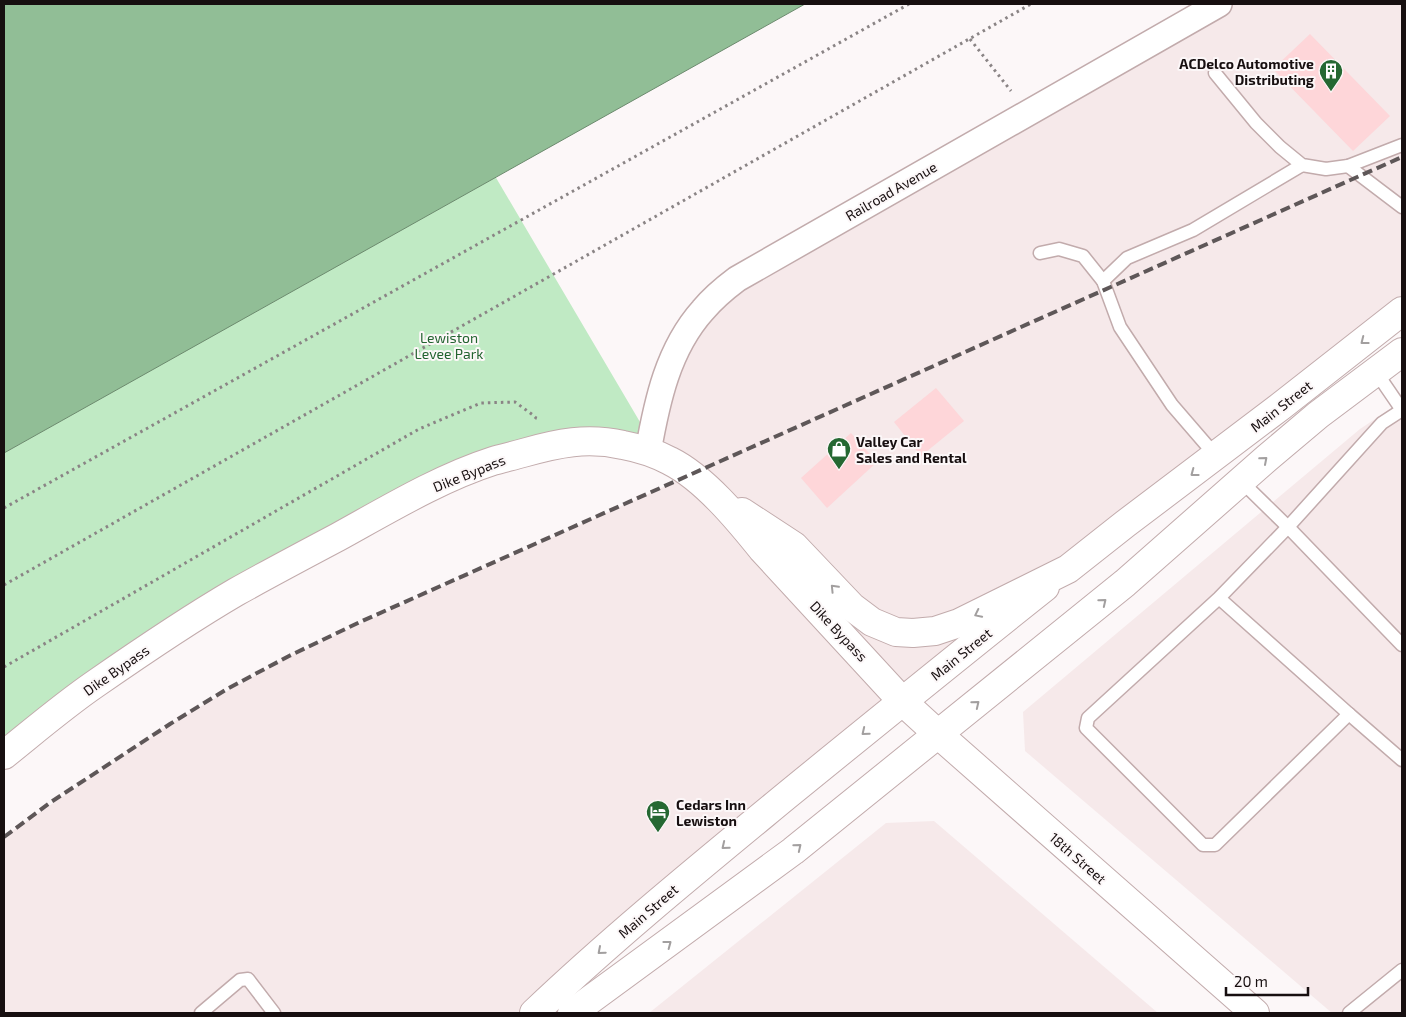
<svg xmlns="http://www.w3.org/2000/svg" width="1406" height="1017" font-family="'Exo 2',sans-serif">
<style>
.built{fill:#f6e9ea}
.green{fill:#c0eac4}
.water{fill:#91be96;stroke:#6c8a6e}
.building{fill:#fed6d9}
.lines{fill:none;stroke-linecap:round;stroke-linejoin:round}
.service-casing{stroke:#c2abac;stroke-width:15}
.minor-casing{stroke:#c2abac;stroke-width:28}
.secondary-casing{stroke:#c2abac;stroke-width:30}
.trunk-casing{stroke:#c2abac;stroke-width:30}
.path{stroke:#8a8485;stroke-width:3;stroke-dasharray:2.5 4;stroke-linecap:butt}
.service{stroke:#fff;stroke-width:12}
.minor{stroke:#fff;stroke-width:25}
.secondary{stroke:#fff;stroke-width:28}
.trunk{stroke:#fff;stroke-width:28}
.rail{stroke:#5e5758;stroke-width:4;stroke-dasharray:10 5;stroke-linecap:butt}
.oneway{stroke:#a29f9f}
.labels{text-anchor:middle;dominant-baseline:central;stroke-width:4;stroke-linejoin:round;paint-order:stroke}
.poi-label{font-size:14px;font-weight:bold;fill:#170f10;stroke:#fcf7f8;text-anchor:start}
.street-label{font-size:14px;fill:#170f10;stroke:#fcf7f8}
.park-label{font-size:14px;fill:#22632f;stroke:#fcf7f8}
</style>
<rect width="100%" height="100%" fill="#fcf7f8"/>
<g class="built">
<path d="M1222,4h180v307l-121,95 -747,607h-530v-173l8,-9 158,-107 119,-68 401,-181 -42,-23 54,-142z"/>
<path d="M1402,401v612h-70l-307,-262 -2,-39 337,-283z"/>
<path d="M934,821l224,192h-509l237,-190z"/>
</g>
<path class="green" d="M495,176l155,263 -75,2 -187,68 -384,246v-302z"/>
<path class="water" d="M4,4h801l-801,449z"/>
<g class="building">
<path d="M1310,34l80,82 -37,35 -80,-82z"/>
<path d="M936,388l28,33 -43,35 -27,-34z"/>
<path d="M851,433l26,29 -50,46 -26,-30z"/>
</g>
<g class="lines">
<g class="service-casing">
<g id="service">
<path d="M1215,73l41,50 24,24 22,18 24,4 22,-3 54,-21"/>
<path d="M1348,166l54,41"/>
<path d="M1040,253l19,-4 24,7 20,25 17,46 52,78 44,51"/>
<path d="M1103,281l24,-23 66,-28 109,-65"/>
<path d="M1376,372l26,38"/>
<path d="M1241,481l47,46 114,118"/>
<path d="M1219,598l130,116 -134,131h-12l-117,-117 2,-10 131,-120 69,-71 94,-104 20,-13"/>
<path d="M1349,714l53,46"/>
<path d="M201,1013l39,-33 8,-1 26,34"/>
<path d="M1349,1013l53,-43"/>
</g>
</g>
<g class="minor-casing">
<path id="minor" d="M648,452c9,-51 20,-103 55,-142 10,-12 22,-22 34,-31l482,-275"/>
</g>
<g class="secondary-casing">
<g id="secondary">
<path d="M534,1013c80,-76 166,-146 252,-217 86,-70 172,-140 259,-209"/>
<path d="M572,1013l221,-162 145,-117 317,279"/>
</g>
</g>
<g class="trunk-casing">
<g id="trunk">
<path d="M742,512l52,34 58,61 20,15 24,10 17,1 22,-2 24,-8 109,-54 57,-45 156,-118 121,-95"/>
<path d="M4,755c30,-24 59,-49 91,-71 46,-32 93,-64 141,-92 34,-19 68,-37 102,-55 49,-27 102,-59 155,-76 10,-3 20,-5 30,-8 35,-10 64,-16 100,-8 16,3 32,8 47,16 34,17 68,58 92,88l141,153 35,32 187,-151 142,-125 51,-43 84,-63"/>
</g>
</g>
<g class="path">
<path d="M970,39l41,52"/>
<path d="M4,508l905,-504"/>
<path d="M4,585l1027,-581"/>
<path d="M4,667l415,-238 62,-26 34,-1 18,13 3,3 3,1"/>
</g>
<use href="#service" class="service"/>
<use href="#minor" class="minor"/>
<use href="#secondary" class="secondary"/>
<use href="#trunk" class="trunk"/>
<path class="rail" d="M4,837l47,-35 119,-78 57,-35 62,-33 71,-34 1042,-465"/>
</g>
<defs><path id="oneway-chevron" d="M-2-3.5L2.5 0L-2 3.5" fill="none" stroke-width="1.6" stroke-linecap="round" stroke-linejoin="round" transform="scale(1.25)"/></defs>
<g class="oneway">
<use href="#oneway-chevron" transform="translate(1364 341) rotate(142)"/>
<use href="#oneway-chevron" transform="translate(1264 460) rotate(-41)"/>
<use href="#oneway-chevron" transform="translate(1194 473) rotate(143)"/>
<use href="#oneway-chevron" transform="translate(834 588) rotate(-134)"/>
<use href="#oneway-chevron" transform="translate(1103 602) rotate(-39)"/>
<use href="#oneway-chevron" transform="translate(978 614) rotate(154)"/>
<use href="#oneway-chevron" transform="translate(976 704) rotate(-39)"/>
<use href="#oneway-chevron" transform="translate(865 732) rotate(141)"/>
<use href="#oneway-chevron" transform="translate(725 846) rotate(141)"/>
<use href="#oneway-chevron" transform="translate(798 847) rotate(-39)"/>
<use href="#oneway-chevron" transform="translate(668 944) rotate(-37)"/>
<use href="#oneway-chevron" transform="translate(601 951) rotate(139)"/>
</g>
<defs>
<g id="building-pin" transform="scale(1.25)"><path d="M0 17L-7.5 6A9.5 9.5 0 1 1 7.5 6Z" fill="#256832" stroke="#fcf7f8"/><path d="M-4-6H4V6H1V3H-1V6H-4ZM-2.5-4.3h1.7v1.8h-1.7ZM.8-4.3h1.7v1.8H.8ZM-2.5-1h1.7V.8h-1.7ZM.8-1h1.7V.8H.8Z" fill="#fff"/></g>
<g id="shop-pin" transform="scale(1.25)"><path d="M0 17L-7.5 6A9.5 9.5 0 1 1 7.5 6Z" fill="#256832" stroke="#fcf7f8"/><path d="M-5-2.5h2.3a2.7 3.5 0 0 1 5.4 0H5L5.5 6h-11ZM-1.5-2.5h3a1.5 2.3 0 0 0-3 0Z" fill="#fff"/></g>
<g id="hotel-pin" transform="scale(1.25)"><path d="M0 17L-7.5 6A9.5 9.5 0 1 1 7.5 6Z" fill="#256832" stroke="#fcf7f8"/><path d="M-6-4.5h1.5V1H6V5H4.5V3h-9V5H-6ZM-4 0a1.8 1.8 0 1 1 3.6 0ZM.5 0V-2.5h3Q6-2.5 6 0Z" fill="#fff"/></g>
</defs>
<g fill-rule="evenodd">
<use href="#building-pin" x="1331" y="71"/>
<use href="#shop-pin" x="839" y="449"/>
<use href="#hotel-pin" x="658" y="812"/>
</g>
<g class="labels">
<g class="poi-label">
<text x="1314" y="63" text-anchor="end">ACDelco Automotive<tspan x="1314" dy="16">Distributing</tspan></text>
<text x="856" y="441">Valley Car<tspan x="856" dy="16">Sales and Rental</tspan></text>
<text x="676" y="804">Cedars Inn<tspan x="676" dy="16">Lewiston</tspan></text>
</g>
<g class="street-label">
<text transform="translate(891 191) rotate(-30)">Railroad Avenue</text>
<text transform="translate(1281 406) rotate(-38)">Main Street</text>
<text transform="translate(469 473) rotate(-22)">Dike Bypass</text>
<text transform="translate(839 631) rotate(47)">Dike Bypass</text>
<text transform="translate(961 654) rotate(-39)">Main Street</text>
<text transform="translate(116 670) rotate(-35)">Dike Bypass</text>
<text transform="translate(1078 858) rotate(41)">18th Street</text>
<text transform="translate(648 911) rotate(-41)">Main Street</text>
</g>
<g class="park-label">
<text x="449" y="337">Lewiston<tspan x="449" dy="16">Levee Park</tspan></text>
</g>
</g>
<rect width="1406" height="1017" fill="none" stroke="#170f10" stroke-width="10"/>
<path d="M1226 987v8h82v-8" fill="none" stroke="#170f10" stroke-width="2.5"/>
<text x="1234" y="987" font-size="15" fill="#170f10" stroke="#fcf7f8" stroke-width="4" paint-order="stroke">20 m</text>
</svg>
